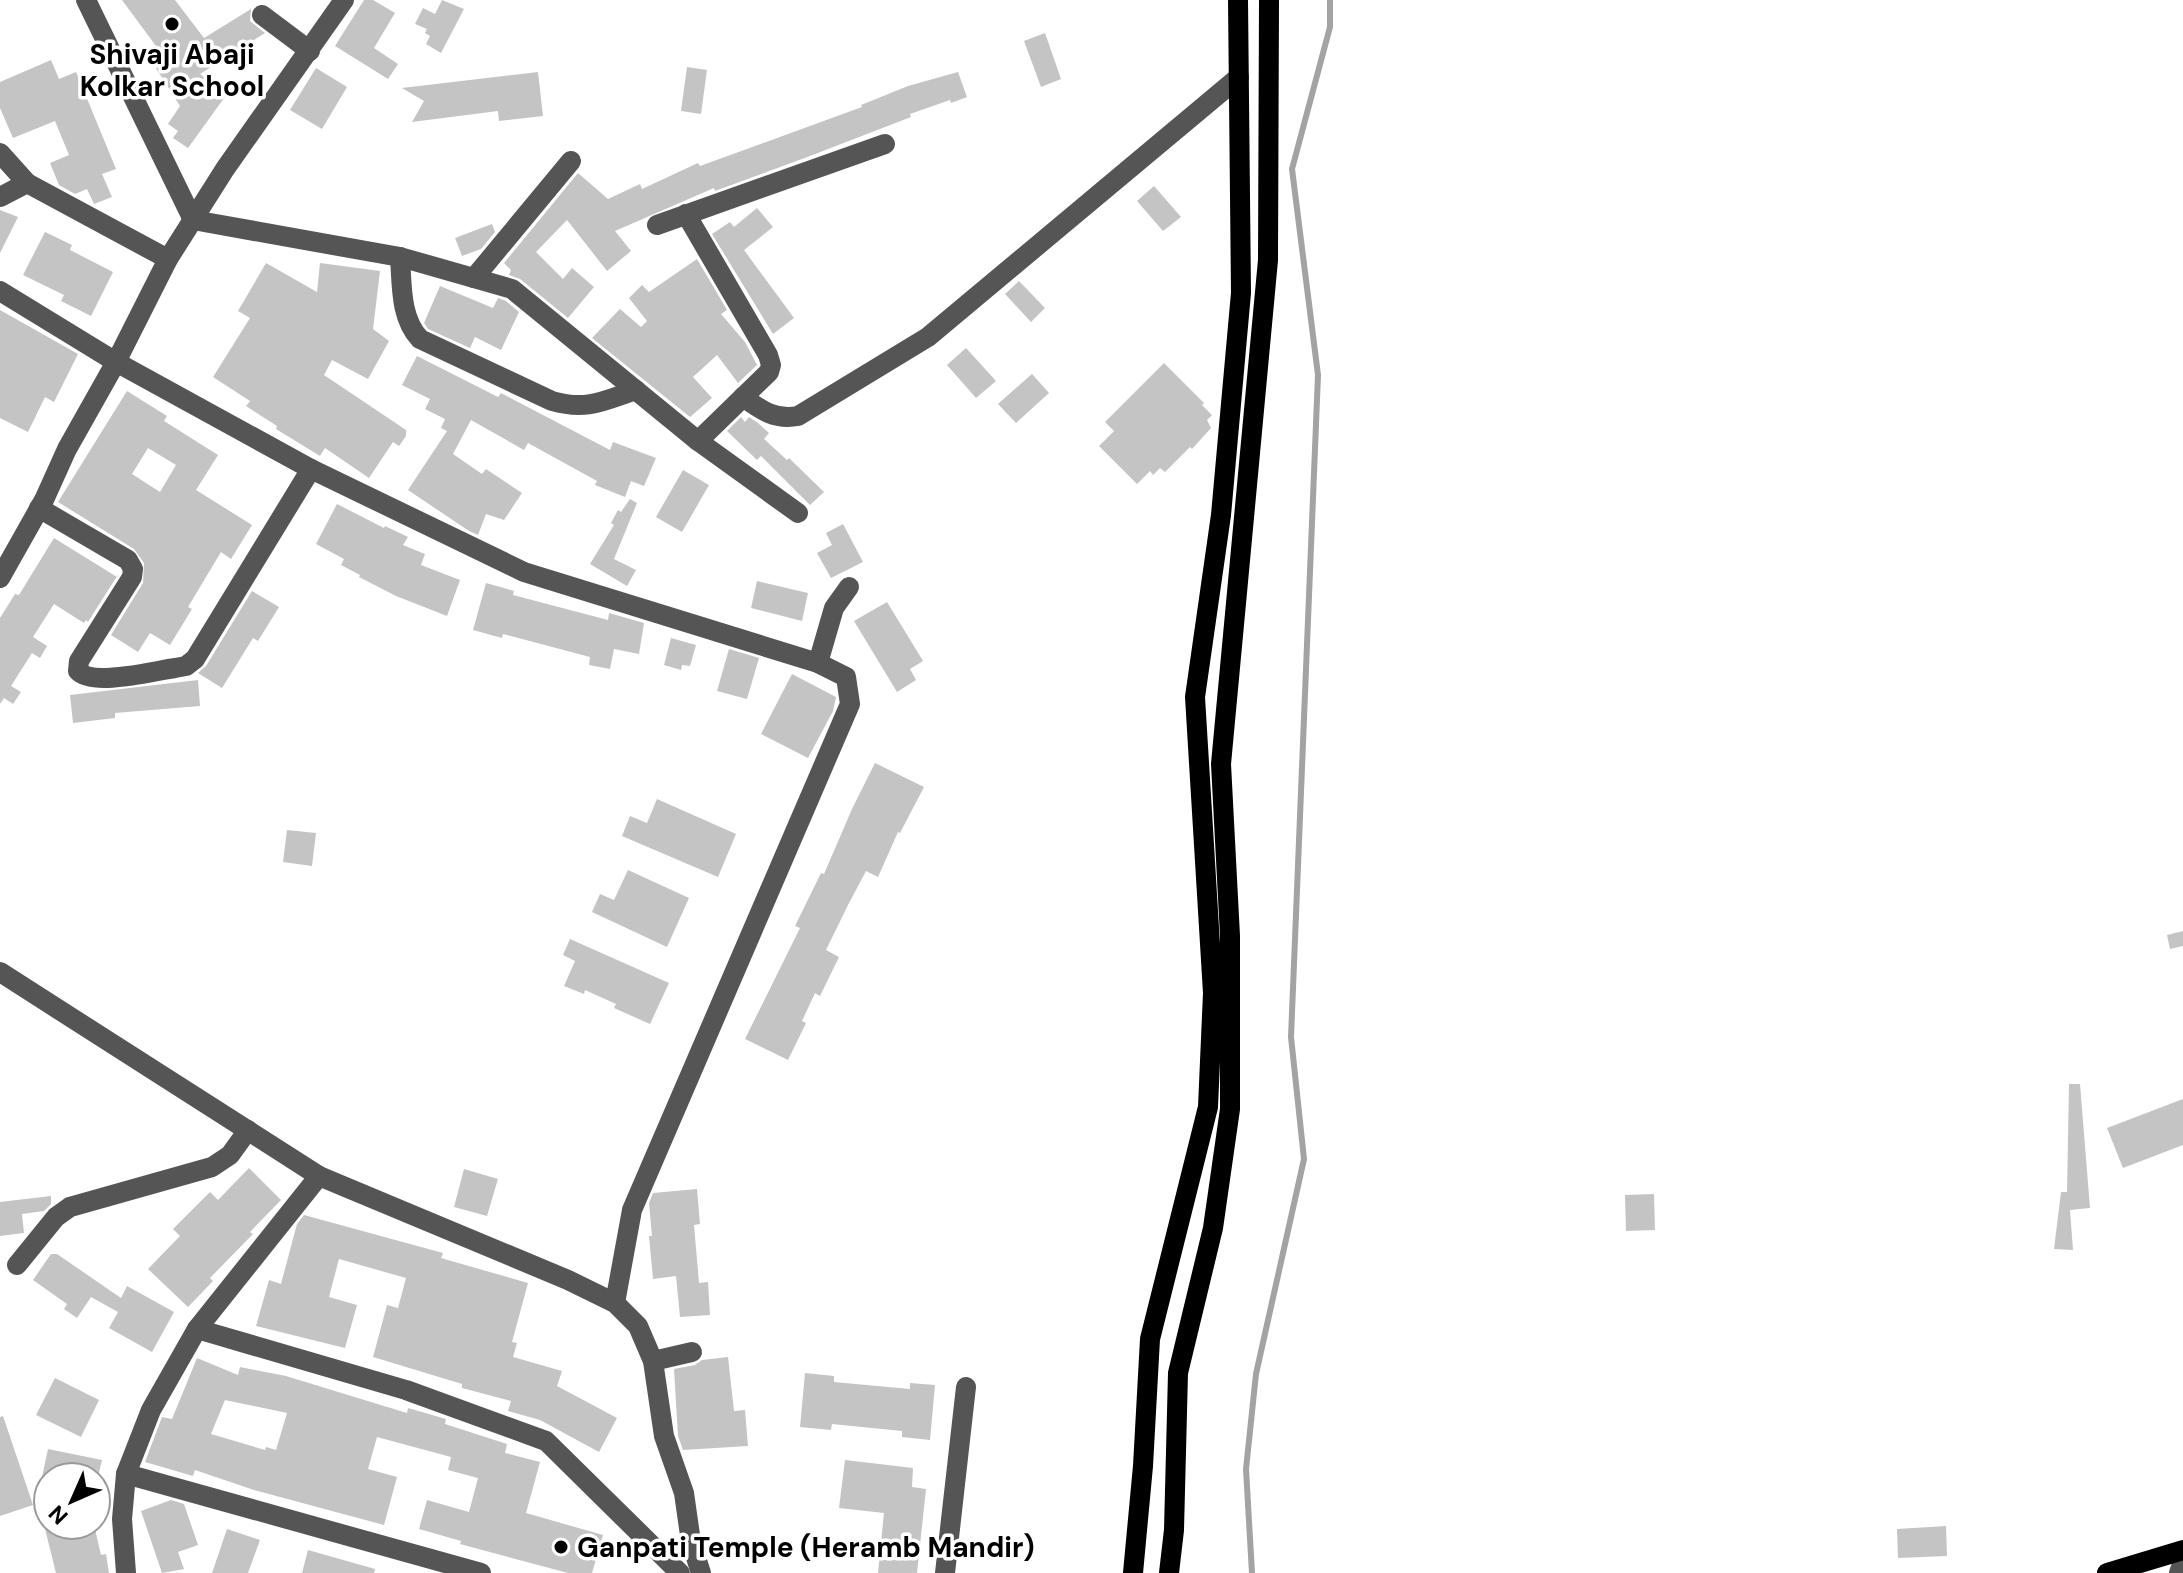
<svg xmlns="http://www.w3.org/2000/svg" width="2183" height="1573" font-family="'DM Sans',sans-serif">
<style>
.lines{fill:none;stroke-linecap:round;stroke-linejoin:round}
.stream{stroke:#a3a3a3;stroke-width:6}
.building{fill:#c4c4c4;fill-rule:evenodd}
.minor{stroke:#555;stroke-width:20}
.major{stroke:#000;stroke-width:20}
.poi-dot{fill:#000;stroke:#fff;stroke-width:3}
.labels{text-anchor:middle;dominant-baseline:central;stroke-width:7;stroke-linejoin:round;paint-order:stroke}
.poi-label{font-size:28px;font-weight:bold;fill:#000;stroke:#fff}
</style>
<rect width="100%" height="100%" fill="#fff"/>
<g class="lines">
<path class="stream" d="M1252,1573l-6,-104 10,-95 48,-215 -13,-122 27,-662 -26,-206 38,-142v-27"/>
</g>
<g class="building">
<path d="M122,0h53l29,38 47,-29 -1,12 15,12 -65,41 27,20 -39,54 -15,-10 5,-7 -10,-7 12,-18 -24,-38 11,-7z"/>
<path d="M364,0h9l22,13 -21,35 24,16 -10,15 -53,-33z"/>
<path d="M442,0l22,9 -23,44 -15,-9 4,-8 -5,-3 2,-4 -12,-5 8,-16 12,6z"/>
<path d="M1045,33l16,46 -20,8 -17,-46z"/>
<path d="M51,60l8,19 17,-7 40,97 -14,5 10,23 -18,7 -7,-15 -12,5 -16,-9 -9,-22 19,-8 -14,-34 -42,17 -13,-30v-26z"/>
<path d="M687,67l20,3 -6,44 -20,-3z"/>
<path d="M316,68l31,19 -25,42 -32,-19z"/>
<path d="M538,72l5,44 -44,5 -1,-10 -86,11 12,-21 -22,-13z"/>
<path d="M958,72l9,25 -16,6 -1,-3 -40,14 1,3 -101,39 -95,35 -1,-3 -99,43 16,20 -24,20 -40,-51 -31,32 27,27 9,-11 22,19 -26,31 -48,-39 -11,-4 2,-5 -7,-7 74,-90 30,26 32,-15 2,5 56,-26 2,3 162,-59 -1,-2 47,-19z"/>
<path d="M1154,186l27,31 -18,14 -26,-30z"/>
<path d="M757,208l16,19 -29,23 50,68 -21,16 -61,-100 18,-12 4,5z"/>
<path d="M0,210l18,7 -18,36z"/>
<path d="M492,224l3,8 -14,17 -19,7 -7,-18z"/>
<path d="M45,232l27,13 -2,5 43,22 -22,44 -30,-15 3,-6 -41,-20z"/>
<path d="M697,259l30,51 -6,4 24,28 12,23 -19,18 -21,-28 -24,22 19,21 -22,19 -98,-79 28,-29 21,18 6,-6 -18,-23 13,-13 7,7z"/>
<path d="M266,263l51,29 3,-29 60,8 -7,58 16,12 -21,38 -36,-19 -8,15 82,55v6l-7,10 -6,-4 -24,36 -44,-30 -5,8 -44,-27 1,-3 -31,-20 4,-5 -37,-24 37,-59 -12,-7z"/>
<path d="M1019,281l26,27 -14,14 -26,-28z"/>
<path d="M440,286l53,22 5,-10 8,3 13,11 -18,38 -26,-13 -5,11 -42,-19 -4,-6z"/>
<path d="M0,310l78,44 -24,48 -9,-5 -17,35 -28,-14z"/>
<path d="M966,348l30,33 -20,17 -29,-33z"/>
<path d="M417,356l81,41 3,-4 109,57 3,-8 43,16 -12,28 -13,-5 -6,16 -30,-12 2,-4 -69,-38 -4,7 -53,-30 -18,34 29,20 4,-5 36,24 -18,27 -18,-6 -8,21 -9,-4 -61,-41 39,-59 -6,-3 4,-9 -20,-10 5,-10 -28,-14z"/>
<path d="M1164,363l40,40 -2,2 10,10 -5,5 4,8 -19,21 -2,-2 -25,25 -5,-4 -7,7 -3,-4 -13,13 -38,-38 15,-15 -9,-9z"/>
<path d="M1032,374l17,19 -33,30 -18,-19z"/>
<path d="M127,391l40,25 -3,5 54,34 -22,35 56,35 -21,34 -10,-7 -33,55 4,2 -22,36 -20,-12 -12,19 -27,-17 32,-52 1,-20 -10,-14 -76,-47zM148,448l28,17 -16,27 -28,-18z"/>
<path d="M741,417l4,5 4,-5 9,6 11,10 -5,6 23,21 2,-2 35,34 -14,13 -49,-49 -4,4 -30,-29z"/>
<path d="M683,470l26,15 -27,47 -26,-15z"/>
<path d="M630,499l7,4 -23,56 22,11 -9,16 -37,-22 24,-39 -3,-2 7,-13 3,2z"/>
<path d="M337,504l47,24 1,-2 23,11 -5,8 22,9 -4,11 39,15 -13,36 -51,-20 -37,-19 1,-2 -19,-10 3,-6 -28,-15z"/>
<path d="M843,524l20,38 -32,16 -14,-25 15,-8 -6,-12z"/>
<path d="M54,538l63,39 2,-4 -31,49 -2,-2 -2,3 -30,-19 -21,33 14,9 -7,12 -8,-5 -21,33 10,6 -8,12 -9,-6 -4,6v-86l15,-24 4,1z"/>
<path d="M757,581l51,12 -6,28 -51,-13z"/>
<path d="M486,583l28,8 -1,4 95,25 1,-7 35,10 -5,31 -25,-5 -4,20 -21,-4 1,-8 -87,-23 -1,4 -29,-8z"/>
<path d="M252,591l27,16 -21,34 -5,-3 -31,50 -24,-15 8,-7z"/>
<path d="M887,602l36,59 -13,8 6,11 -19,12 -43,-71z"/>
<path d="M671,638l25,7 -6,21 -8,-1 -1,5 -17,-5z"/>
<path d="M729,649l30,9 -12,41 -30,-8z"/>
<path d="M792,674l44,23 -3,14 -25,47 -47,-24z"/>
<path d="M198,680l2,26 -85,7v5l-42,5 -3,-28z"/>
<path d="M875,763l49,24 -24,46 -2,-1 -20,45 -12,-6 -18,34 -22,45 13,7 -19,39 -5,-3 -13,28 4,2 -18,37 -43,-21 55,-111 -5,-2 26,-53 3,1 28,-65z"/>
<path d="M657,799l79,35 -18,43 -96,-41 8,-20 17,7z"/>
<path d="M287,830l29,3 -4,33 -29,-4z"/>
<path d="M628,870l61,28 -22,49 -75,-35 8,-18 14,6z"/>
<path d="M2183,931v15l-13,3 -3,-14z"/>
<path d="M570,939l99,44 -19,41 -36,-16 2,-4 -31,-14 -1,4 -20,-8 11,-25 -12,-6z"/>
<path d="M2069,1084h11l10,124 -20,2 3,40 -19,-1 7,-57h6z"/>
<path d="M2183,1099v46l-60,23 -16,-40z"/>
<path d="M249,1168l32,32 -31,32 3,2 -43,44 3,3 -25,26 -40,-38 32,-33 -7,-7 37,-37 8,8z"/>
<path d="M464,1169l34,10 -11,37 -33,-9z"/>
<path d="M697,1189l3,35 -6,1 5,58 9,-1 2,33 -30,2 -4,-41 -23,3 -4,-43h3l-3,-33 4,-10z"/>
<path d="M1654,1194l1,36 -29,1 -1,-36z"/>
<path d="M51,1196v8l-7,7 -22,3 2,19 -24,3v-34z"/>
<path d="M304,1215l139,38 -2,5 87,25 -16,59 5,1 -4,14 49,14 -5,15 60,32 -18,34 -59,-32 -32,-9 3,-10 -49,-13v-4l-89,-27 14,-52 11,3 8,-30 -67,-19 -10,38 28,8 -12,43 -89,-22 13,-46 12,4 16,-60z"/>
<path d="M51,1254h6l64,44 6,-12 47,26 -22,40 -43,-24 9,-16 -27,-15 -14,21 -13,-9 3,-5 -34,-24z"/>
<path d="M728,1357l6,54 11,-1 3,36 -65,4 -5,-14 -4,-67 21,-4 7,-5z"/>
<path d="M197,1358l41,17 2,-8 46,9 121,37 1,-5 38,11 -1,5 62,20 -2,9 35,9 -14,51 77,22 -11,38h-24l-108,-29 1,-3 -42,-12 8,-29 42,12 9,-34 -30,-8 3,-13 -74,-20 -9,32 29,8 -13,48 -130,-35 -59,-20 -2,6 -48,-14 17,-45 10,2zM225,1400l62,13 -11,37 -10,-3 -1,3 -54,-16z"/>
<path d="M805,1373l29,3v6l76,7v-6l25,2 -5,55 -28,-3v-6l-70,-7 -1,6 -31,-3z"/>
<path d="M55,1378l44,22 -18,37 -45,-22z"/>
<path d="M3,1416l30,89 -33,11v-99z"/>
<path d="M48,1449l54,11 -4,17h-56z"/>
<path d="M845,1460l68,8 -1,19 14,2 -9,84h-39l6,-60 -45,-5z"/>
<path d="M171,1500l13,4 14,41 -20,7 6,17 -22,4 -21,-62z"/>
<path d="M44,1525h50l7,30 5,-1 3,19h-53z"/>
<path d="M1946,1526l1,30 -49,2 -1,-29z"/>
<path d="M227,1529l33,11 -12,33h-36z"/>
<path d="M308,1550l67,19 -1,4h-72z"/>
</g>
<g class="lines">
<g class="minor">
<path d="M86,0l107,220 207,37 112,32 186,152 100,72"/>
<path d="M262,15l48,36"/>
<path d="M0,153l27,30 141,76"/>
<path d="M0,197l27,-14"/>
<path d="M686,214l82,141 3,10 -2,7 -71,69"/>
<path d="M657,225l228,-81"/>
<path d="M400,257c2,28 0,61 20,82l132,62c35,10 51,0 84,-11"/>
<path d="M474,278l97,-117"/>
<path d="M0,291l116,71 195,107 213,103 294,91 28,14 4,27 -218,506 -17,93"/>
<path d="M743,397c19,14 32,23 55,19l130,-79 311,-260"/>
<path d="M39,508l89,52 5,9 -1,8 -53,84 -1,10c15,16 75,0 97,-3l11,-2 9,-7 116,-190"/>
<path d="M0,578l44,-78 23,-51 49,-87 52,-103 57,-90 119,-169"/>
<path d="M818,663l16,-55 15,-21"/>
<path d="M0,972l319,204 249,104 47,23 23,23 15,35 11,75 20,57 7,49 10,31"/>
<path d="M17,1265l39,-48 14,-10 142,-40 18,-12 18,-25"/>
<path d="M197,1329l209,61 140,51 134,132"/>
<path d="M653,1361l39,-9"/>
<path d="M126,1474l355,99"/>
<path d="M126,1573l-4,-54 4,-45 25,-64 46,-81 122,-153"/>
<path d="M945,1573l21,-186"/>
<path d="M2179,1573l4,-11"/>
</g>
<g class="major">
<path d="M1133,1573l10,-107 7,-127 58,-232 5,-114 -18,-296 26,-182 20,-222 -3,-293"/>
<path d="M1169,1573l5,-43 4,-157 35,-145 17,-119v-173l-9,-172 47,-504 1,-260"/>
<path d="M2107,1573l76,-23"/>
</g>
</g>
<g class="poi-dot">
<circle cx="172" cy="24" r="8"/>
<circle cx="561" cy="1547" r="8"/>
</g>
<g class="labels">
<g class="poi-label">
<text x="172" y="54">Shivaji Abaji<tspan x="172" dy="32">Kolkar School</tspan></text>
<text x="577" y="1547" text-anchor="start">Ganpati Temple (Heramb Mandir)</text>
</g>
</g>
<g transform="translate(72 1501) rotate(225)"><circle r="38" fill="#ffffff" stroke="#999999" stroke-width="2"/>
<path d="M0-6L14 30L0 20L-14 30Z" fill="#000000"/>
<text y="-12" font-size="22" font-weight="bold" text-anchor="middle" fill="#000000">N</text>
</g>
</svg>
